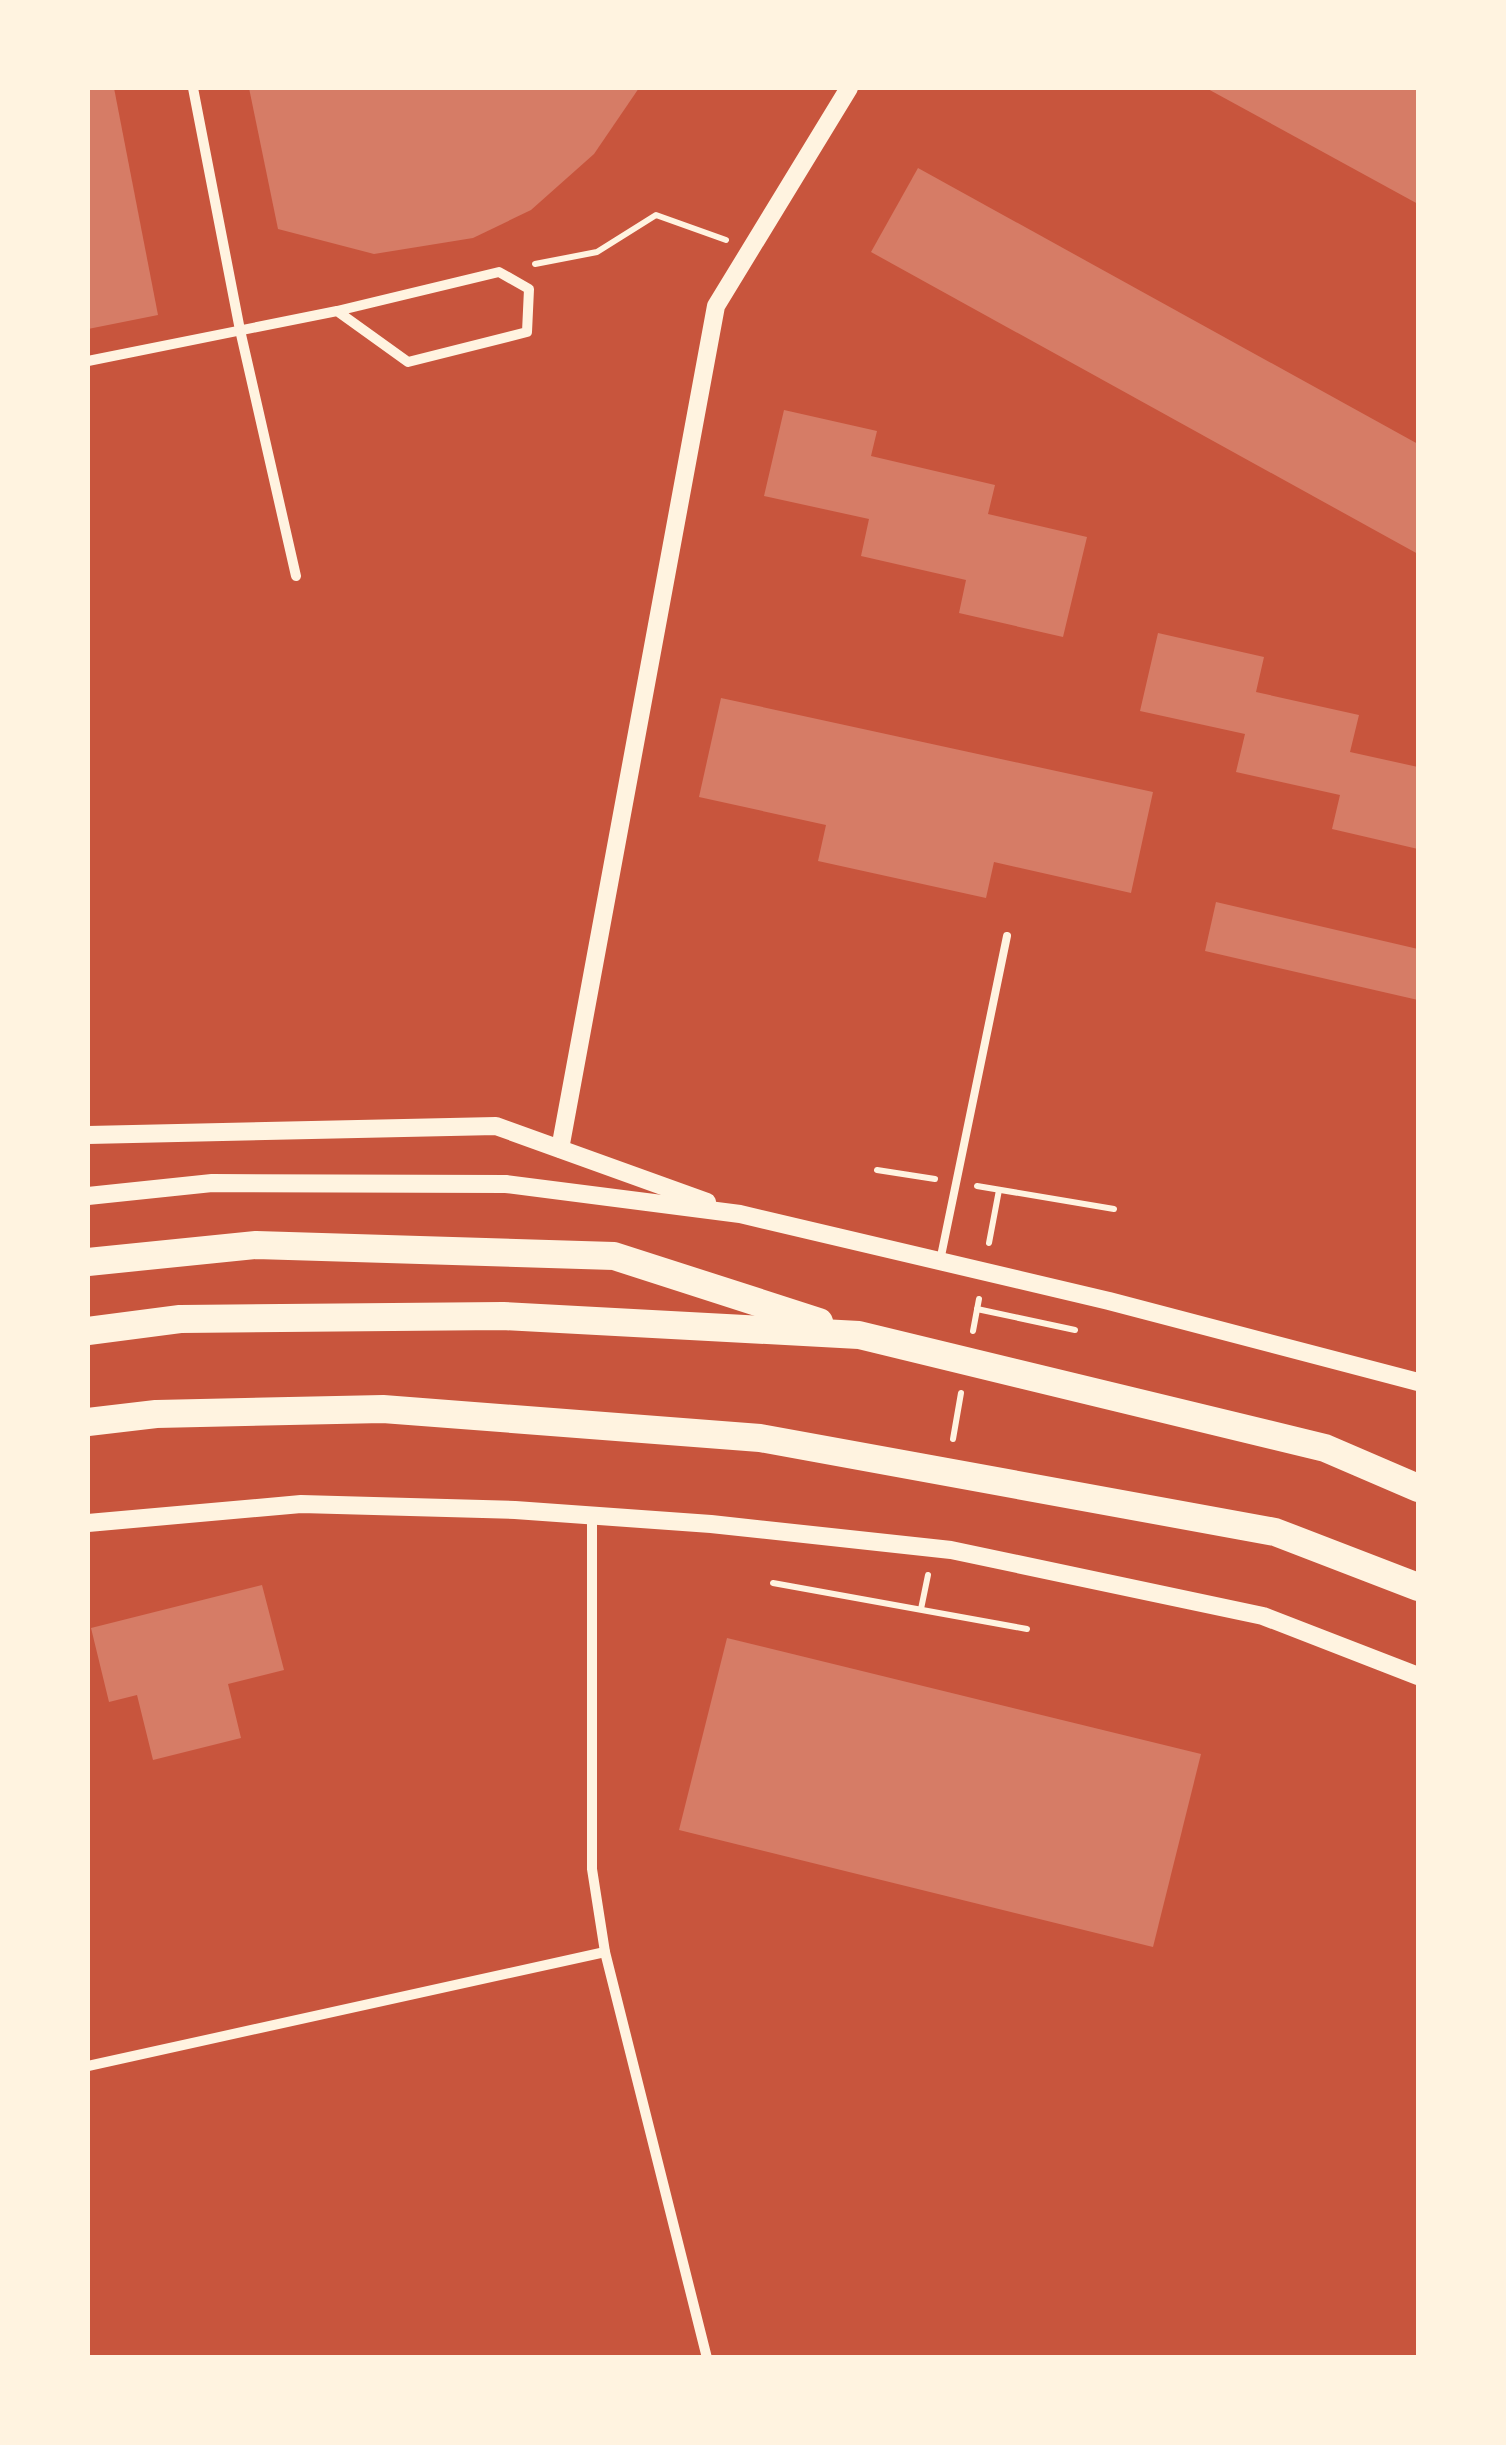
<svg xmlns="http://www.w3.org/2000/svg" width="1506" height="2445" font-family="'Varela Round',sans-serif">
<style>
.building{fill:#d67c66}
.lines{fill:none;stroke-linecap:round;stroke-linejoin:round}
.path{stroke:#fff3e0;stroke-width:6}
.service{stroke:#fff3e0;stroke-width:8}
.minor{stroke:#fff3e0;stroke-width:10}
.tertiary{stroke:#fff3e0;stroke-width:18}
.trunk{stroke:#fff3e0;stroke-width:28}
</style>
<rect width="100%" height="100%" fill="#c8553d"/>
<g class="building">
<path d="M88,88h26l44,227 -70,14z"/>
<path d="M249,88h390l-45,66 -63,56 -58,28 -99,16 -96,-25z"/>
<path d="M1206,88h212v116z"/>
<path d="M918,168l500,276v110l-547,-302z"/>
<path d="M784,410l93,21 -6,25 124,29 -7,29 99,23 -24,100 -104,-24 7,-33 -105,-24 8,-37 -105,-23z"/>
<path d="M1158,633l106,24 -8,35 103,23 -9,37 68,15v82l-86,-20 8,-34 -104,-23 9,-38 -105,-23z"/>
<path d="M721,698l432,94 -22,101 -137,-31 -8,36 -168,-37 8,-36 -127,-28z"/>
<path d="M1216,902l202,47v51l-213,-49z"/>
<path d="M262,1585l22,85 -56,14 13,54 -88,22 -16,-65 -28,7 -18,-74z"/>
<path d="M727,1638l474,116 -48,193 -474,-117z"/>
</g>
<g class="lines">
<g class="path">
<path d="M535,264l62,-12 59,-37 70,25"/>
<path d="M877,1170l58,9"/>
<path d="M977,1186l137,23"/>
<path d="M989,1243l10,-53"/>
<path d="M977,1309l98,21"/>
<path d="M973,1331l6,-32"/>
<path d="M953,1439l8,-46"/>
<path d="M773,1583l254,46"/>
<path d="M921,1609l7,-34"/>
</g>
<path class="service" d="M940,1261l67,-325"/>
<g class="minor">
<path d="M193,88l47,242 56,246"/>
<path d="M88,361l249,-50 162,-39 30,17 -2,43 -119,30 -71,-51"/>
<path d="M592,1515v354l13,83 102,406"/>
<path d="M88,2066l517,-114"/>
</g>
<g class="tertiary">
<path d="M88,1135l408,-9 211,76"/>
<path d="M560,1149l156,-843 133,-218"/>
<path d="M88,1196l124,-13 294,1 234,30 369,87 309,81"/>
<path d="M88,1523l213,-19 214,6 196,14 240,26 312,66 155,60"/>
</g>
<g class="trunk">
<path d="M88,1262l168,-17 358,11 205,66"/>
<path d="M88,1331l92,-12 323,-3 356,19 466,113 93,40"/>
<path d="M88,1422l68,-8 227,-5 377,29 515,94 143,55"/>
</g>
</g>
<rect width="1506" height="2445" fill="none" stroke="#fff3e0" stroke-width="180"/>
</svg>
